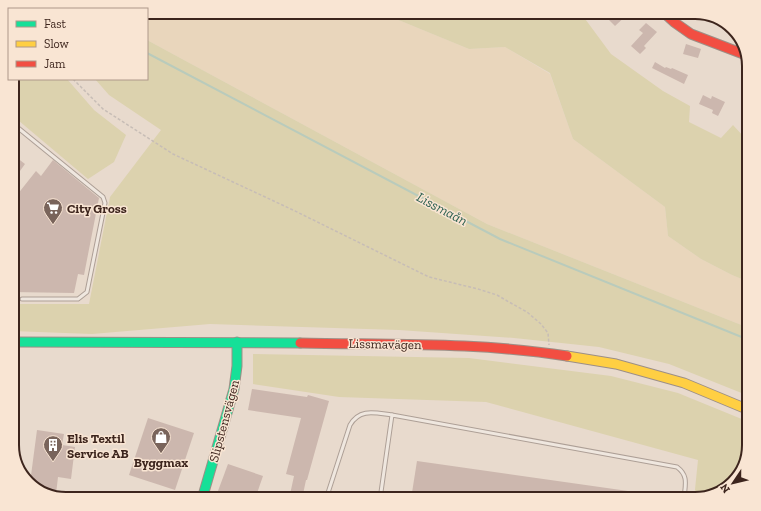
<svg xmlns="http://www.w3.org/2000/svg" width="761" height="511" font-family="'Zilla Slab',serif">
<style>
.farmland{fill:#e9d6bc}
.green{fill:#dcd2ae}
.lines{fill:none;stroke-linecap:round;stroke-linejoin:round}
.stream{stroke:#b9cbbc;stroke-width:2}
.building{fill:#ccb7ae}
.lane-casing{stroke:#ad9f96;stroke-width:5}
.fast-casing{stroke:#9d8f86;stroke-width:11}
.slow-casing{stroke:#9d8f86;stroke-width:11}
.jam-casing{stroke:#9d8f86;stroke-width:11}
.path{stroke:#c7bdb6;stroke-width:1.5;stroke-dasharray:3 2;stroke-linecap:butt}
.lane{stroke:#efe7df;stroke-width:3}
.fast{stroke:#16e098;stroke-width:9}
.slow{stroke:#ffcf43;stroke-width:9}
.jam{stroke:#f24e42;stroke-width:9}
.labels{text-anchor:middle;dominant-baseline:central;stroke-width:3;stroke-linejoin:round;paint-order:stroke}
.poi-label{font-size:13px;font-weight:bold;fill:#3d251d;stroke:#f9e5d3;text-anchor:start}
.street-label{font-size:13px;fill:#3d251d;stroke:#f9e5d3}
.water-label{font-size:14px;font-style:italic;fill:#2a5f4f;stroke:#f9e5d3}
.rim{fill:none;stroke:#3d251d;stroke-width:2}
</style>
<rect width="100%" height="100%" fill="#e8dacd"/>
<path class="farmland" d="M147,12h232l90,37 36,-2 45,27 23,65 92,68 3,29 33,23 31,16 17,7v46l-262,-104 -340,-184z"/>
<g class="green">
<path d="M379,12h201l31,42 52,37 27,15 -1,16 32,16 12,-13 11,12 5,-1v146l-17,-7 -31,-16 -33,-23 -3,-29 -92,-68 -23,-66 -45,-26 -36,2z"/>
<path d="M147,40l340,184 262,104v68l-80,-32 -70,-17 -85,-9 -115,-8 -189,-6 -118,10 -80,-3v-27h77l21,-107 51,-67 -52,-35 -14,-16h52z"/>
<path d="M12,79h55l27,31 32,25 -12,27 -26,17 -76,-64z"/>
<path d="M253,354l216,4 142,18 67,17 71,29v23l-9,30 -18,17 -28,7 4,-39 -212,-58 -147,-5 -86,-13z"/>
</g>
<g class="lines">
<path class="stream" d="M147,53l353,186 249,101"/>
</g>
<g class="building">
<path d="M601,12h29l-15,14z"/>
<path d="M646,23l11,9 -13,14 2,2 -6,6 -9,-8 12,-13 -4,-3z"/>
<path d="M686,44l15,5 -3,9 -15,-4z"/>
<path d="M655,62l10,6 1,-1 5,2 1,-1 16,7 -4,9 -32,-16z"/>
<path d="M703,95l8,4 1,-3 13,6 -7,14 -6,-3 1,-3 -14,-6z"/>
<path d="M12,154l13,10 -13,18z"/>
<path d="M53,160l46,38 -15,77 -6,-1 -4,19 -62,-1v-29l5,-21 -5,-2 2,-11h-2l2,-18h-2v-27h4l1,11 19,-24 5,5z"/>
<path d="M252,389l55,8 1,-2 21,6 -22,79h-1l-4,19h-13l5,-23 -8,-2 15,-56 -53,-8z"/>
<path d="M148,418l46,15 -19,57 -46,-15z"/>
<path d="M37,430l27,4 -2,11 13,2 -4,32 -13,-2 -2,17 -20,-4 -6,-7z"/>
<path d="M417,461l211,30 -1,8h-216z"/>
<path d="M228,464l35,12 -8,23h-40z"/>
<path d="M643,493l19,3v3h-20z"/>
</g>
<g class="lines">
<g class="lane-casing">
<g id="lane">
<path d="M12,123l91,74 2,6 -18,89 -9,7h-56"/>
<path d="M326,499l24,-74c10,-17 25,-12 42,-10"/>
<path d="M380,499l12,-84 285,52c12,9 8,18 7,32"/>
</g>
</g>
<g class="fast-casing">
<g id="fast">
<path d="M12,342l288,1"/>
<path d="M202,499l32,-110 3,-23v-24"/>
</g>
</g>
<g class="slow-casing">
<path id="slow" d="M567,356l49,8 68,19 65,27"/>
</g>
<g class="jam-casing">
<g id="jam">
<path d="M663,12l11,10 17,12 55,21"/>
<path d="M300,343c89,2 179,-1 267,13"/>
</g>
</g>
<path class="path" d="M73,79l30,30 70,45 120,56 136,67 49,12 19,6 12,7 18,10 14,12 7,9 1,12"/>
<use href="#lane" class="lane"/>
<use href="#fast" class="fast"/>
<use href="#slow" class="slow"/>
<use href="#jam" class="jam"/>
</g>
<defs>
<g id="supermarket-pin" transform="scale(1)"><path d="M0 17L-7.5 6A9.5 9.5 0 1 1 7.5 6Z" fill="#79645b" stroke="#f9e5d3"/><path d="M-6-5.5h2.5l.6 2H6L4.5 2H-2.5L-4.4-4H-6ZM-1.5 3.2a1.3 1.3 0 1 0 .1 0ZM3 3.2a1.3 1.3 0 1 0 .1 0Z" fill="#fff"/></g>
<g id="shop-pin" transform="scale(1)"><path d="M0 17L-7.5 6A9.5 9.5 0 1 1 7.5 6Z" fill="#79645b" stroke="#f9e5d3"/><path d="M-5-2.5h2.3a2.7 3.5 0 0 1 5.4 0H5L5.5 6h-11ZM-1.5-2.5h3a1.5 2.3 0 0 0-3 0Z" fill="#fff"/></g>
<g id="building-pin" transform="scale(1)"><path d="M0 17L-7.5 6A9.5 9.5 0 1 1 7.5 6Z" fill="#79645b" stroke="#f9e5d3"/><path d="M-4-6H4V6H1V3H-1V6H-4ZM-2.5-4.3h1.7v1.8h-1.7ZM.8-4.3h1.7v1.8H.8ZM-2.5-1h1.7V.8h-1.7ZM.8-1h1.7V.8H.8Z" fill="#fff"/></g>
</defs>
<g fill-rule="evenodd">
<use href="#supermarket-pin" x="53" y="208"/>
<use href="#shop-pin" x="161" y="437"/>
<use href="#building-pin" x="53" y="445"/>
</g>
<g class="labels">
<g class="poi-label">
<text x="67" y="208">City Gross</text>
<text x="67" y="438">Elis Textil<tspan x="67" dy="15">Service AB</tspan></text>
<text x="161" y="462" text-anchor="middle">Byggmax</text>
</g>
<g class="street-label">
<text transform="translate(385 344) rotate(1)">Lissmavägen</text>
<text transform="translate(224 421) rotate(-75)">Slipstensvägen</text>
</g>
<g class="water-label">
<text transform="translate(442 209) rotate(28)">Lissmaån</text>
</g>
</g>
<path d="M0 0H761V511H0ZM66 19H695A47 47 0 0 1 742 66V445A47 47 0 0 1 695 492H66A47 47 0 0 1 19 445V66A47 47 0 0 1 66 19Z" fill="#f9e5d3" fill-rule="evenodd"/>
<path class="rim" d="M66 19H695A47 47 0 0 1 742 66V445A47 47 0 0 1 695 492H66A47 47 0 0 1 19 445V66A47 47 0 0 1 66 19Z"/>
<rect x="8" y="8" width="140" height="72" fill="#f9e5d3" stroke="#ae988a"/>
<rect x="16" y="21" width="20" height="6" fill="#16e098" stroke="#ae988a"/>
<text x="44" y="28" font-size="12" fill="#3d251d">Fast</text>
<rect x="16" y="41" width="20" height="6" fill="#ffcf43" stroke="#ae988a"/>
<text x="44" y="48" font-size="12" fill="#3d251d">Slow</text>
<rect x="16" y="61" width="20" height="6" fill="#f24e42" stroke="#ae988a"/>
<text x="44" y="68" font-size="12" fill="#3d251d">Jam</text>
<g transform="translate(733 483) rotate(235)" stroke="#f9e5d3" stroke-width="3" paint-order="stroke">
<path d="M0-3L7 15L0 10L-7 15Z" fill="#3d251d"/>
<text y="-6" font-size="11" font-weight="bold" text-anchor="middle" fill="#3d251d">N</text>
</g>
</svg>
